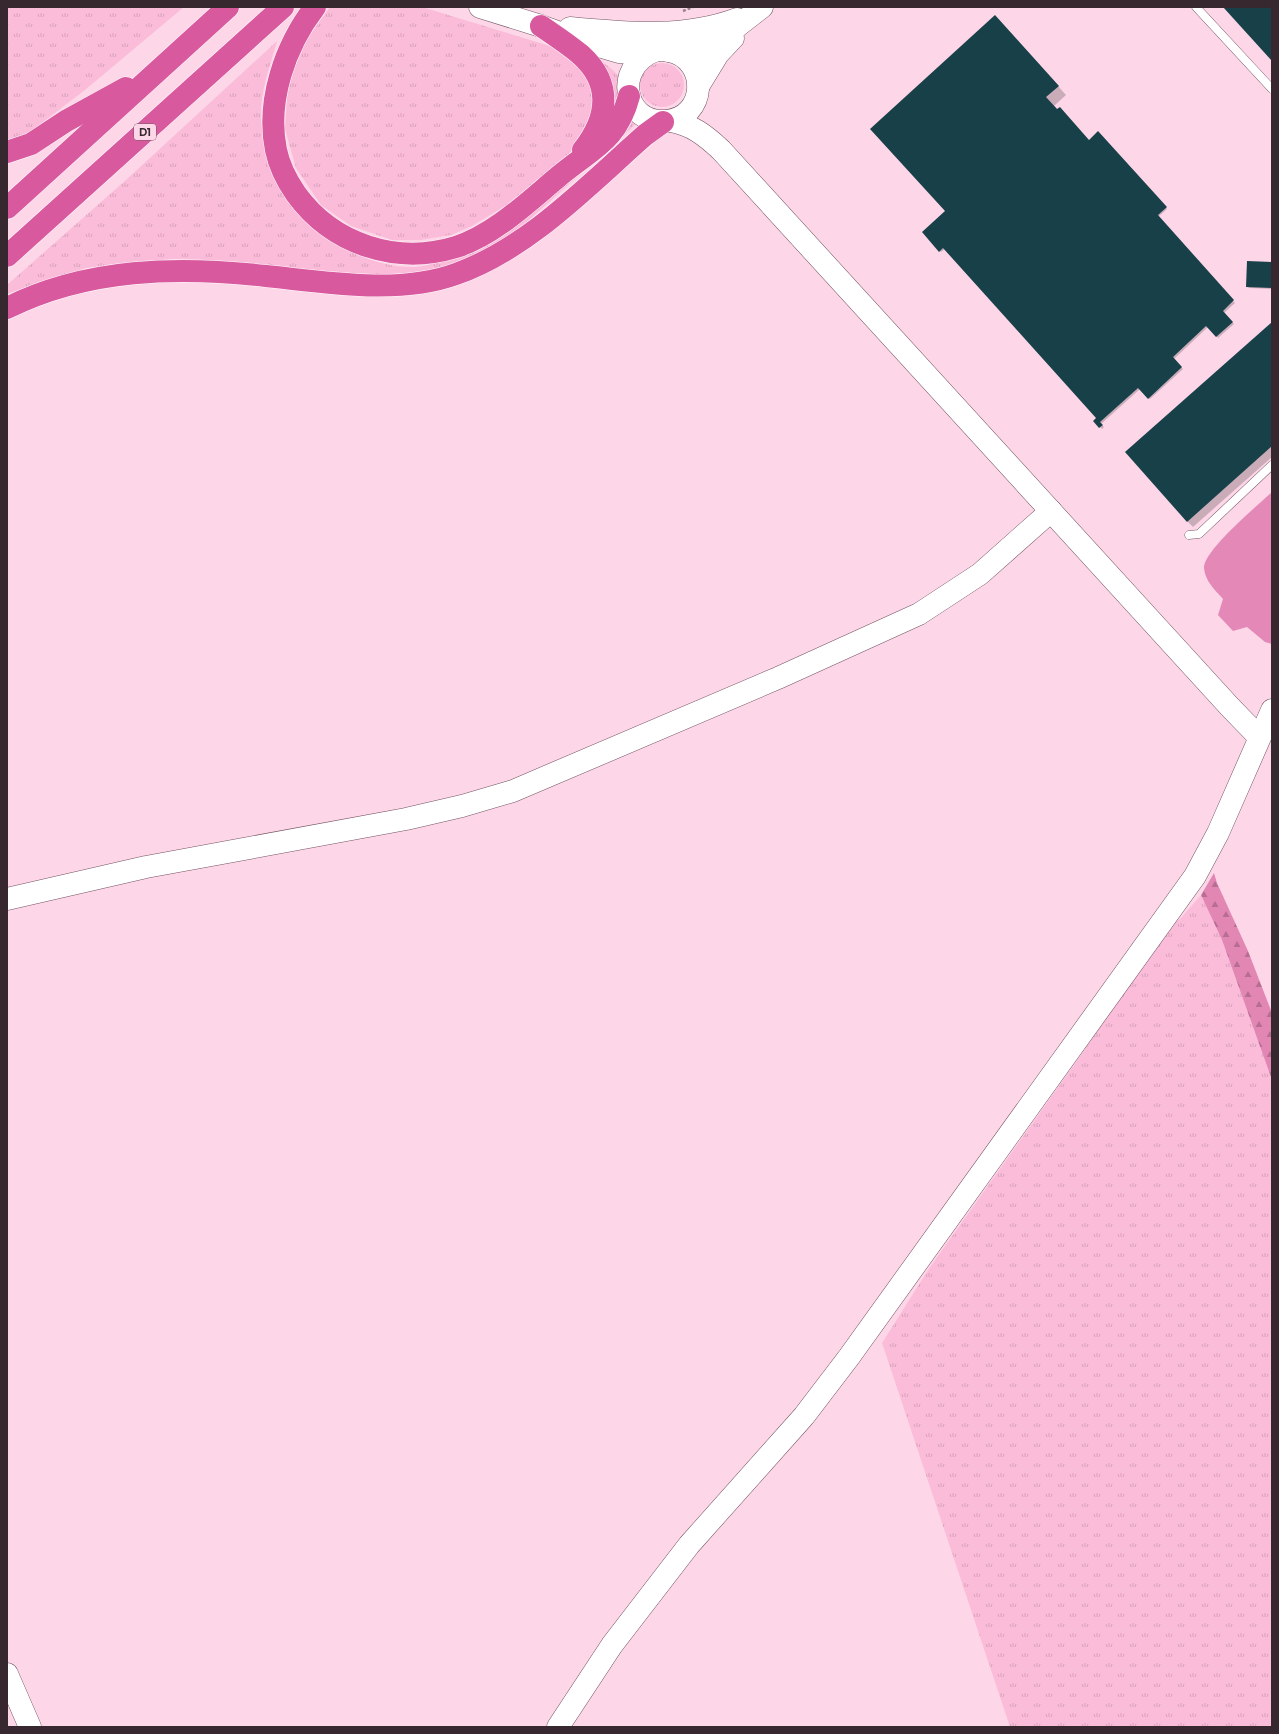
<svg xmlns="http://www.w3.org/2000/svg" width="1279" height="1734" font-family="Montserrat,sans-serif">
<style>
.grass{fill:url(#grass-tufts)}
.forest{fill:url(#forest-firs)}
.water{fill:#e489b7}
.shadow{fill:#0003}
.building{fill:#184049}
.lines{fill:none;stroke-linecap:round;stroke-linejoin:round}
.lane-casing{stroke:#735362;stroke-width:9}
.secondary-casing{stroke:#735362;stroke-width:23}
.highway-casing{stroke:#fff;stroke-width:23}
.path{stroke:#9b818d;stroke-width:2.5;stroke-dasharray:3 2;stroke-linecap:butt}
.lane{stroke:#fff;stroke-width:8}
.secondary{stroke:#fff;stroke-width:22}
.highway{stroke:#d8599e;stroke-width:22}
.labels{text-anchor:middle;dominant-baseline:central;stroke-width:4;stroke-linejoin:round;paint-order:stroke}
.shield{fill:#fdd7e8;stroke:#725c66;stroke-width:1}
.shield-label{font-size:10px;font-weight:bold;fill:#36282e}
</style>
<defs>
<pattern id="grass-tufts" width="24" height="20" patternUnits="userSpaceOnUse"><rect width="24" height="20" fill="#fbbcda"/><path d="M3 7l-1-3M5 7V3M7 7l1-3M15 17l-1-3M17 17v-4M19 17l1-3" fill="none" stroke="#d8a2bb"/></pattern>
<pattern id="forest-firs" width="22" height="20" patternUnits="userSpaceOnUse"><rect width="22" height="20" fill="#e286b4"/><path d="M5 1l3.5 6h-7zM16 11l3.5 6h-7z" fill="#b86e93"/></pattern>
</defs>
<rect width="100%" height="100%" fill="#fdd7e8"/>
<g class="grass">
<path d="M7,7h177l-99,83 -59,45 -19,5z"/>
<path d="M330,7h92l138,42 27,19 10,34 -10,29 -22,28 -60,47 -33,20 -21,9 -30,5h-29l-41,-14 -30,-21 -25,-37 -11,-39 3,-45 19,-45z"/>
<path d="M277,41c-7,25 -18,54 -16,80 5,60 32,100 85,128 21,11 46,19 70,18 9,-1 18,-4 27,-6l189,-142 5,4 -129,116 -43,22 -44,11 -51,4 -197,-17 -87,9 -79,26v-9l120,-106z"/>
<path d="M598,59c19,13 25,17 24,40l-9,10c2,-24 -2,-31 -15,-50z"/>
<circle cx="662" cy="85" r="22"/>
<path d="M1201,895l21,45 50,140v647h-262l-128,-384 48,-76 149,-209 91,-134 10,-5z"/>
</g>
<path class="forest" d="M1214,873l3,10 31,68 24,62v67l-50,-140 -21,-45z"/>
<path class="water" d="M1272,492v152l-7,-2 -18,-15 -14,4 -15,-16 5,-16c-8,-9 -18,-18 -19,-31 -1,-17 54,-63 68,-76z"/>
<g class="shadow">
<path d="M1003,25l63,70 -12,11 35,35 11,-7 67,75 -9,8 77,86 -11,10 10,11 -16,14 -10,-11 -34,32 9,10 -33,30 -10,-10 -39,35 3,3 -2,2 -8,-8 4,-3 -153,-169 -4,3 -18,-20 23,-21z"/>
<path d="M1272,263v26l-23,-1 -2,-2z"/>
<path d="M1272,324v133l-79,70 -6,-6z"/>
</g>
<g class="building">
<path d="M1223,7h49v54z"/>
<path d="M995,15l64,71 -13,11 11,12 3,-2 29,33 9,-9 69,76 -9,8 76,85 -11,11 10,11 -17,15 -10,-11 -33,31 9,10 -34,32 -10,-11 -38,34 3,3 -4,3 -6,-7 3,-3 -153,-170 -4,4 -17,-20 23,-21 -75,-82z"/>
<path d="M1247,261l25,1v26l-26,-1z"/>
<path d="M1272,322v124l-85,76 -62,-70z"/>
</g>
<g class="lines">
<g class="lane-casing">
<g id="lane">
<path d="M1196,7l76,82"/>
<path d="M1189,535l10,-1 73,-69"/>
</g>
</g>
<g class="secondary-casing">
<g id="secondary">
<path d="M480,7l61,19 44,16 34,10 13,1 29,-3 23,2 17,-3 25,-14 36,-28"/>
<path d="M570,28c57,5 113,11 167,-9"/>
<path d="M654,51c-41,17 -30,73 11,70 42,-2 45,-62 4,-70"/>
<path d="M699,85l19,-31 15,-16"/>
<path d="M671,121c21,4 34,14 50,29l508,556 30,31"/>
<path d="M7,899l139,-32 260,-48 56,-13 51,-15 265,-113 141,-64 61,-40 71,-63"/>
<path d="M7,1674l23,53"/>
<path d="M558,1727l54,-82 77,-100 115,-129 45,-59 346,-481 23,-43 54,-123"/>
</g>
</g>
<g class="highway-casing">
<g id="highway">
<path d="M315,7c-30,39 -49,94 -39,143 3,15 11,31 20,44 37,51 101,71 160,53 38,-12 72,-45 102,-70 33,-28 59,-35 71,-81"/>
<path d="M541,26c13,9 27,18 40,29 32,29 27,63 2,95"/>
<path d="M7,152l24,-8 35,-23 60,-33"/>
<path d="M7,208l221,-201"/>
<path d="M7,256l276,-249"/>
<path d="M7,308c80,-40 171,-42 259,-32 58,6 133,19 190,-2 73,-26 131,-88 189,-139l18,-13"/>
</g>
</g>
<path class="path" d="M683,11l10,-4"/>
<use href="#lane" class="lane"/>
<use href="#secondary" class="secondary"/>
<use href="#highway" class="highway"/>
</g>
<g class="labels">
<rect class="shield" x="134" y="124" width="22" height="16" rx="3"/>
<g class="shield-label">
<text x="145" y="132">D1</text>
</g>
</g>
<rect width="1279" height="1734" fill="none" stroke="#36282e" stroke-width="16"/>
</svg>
